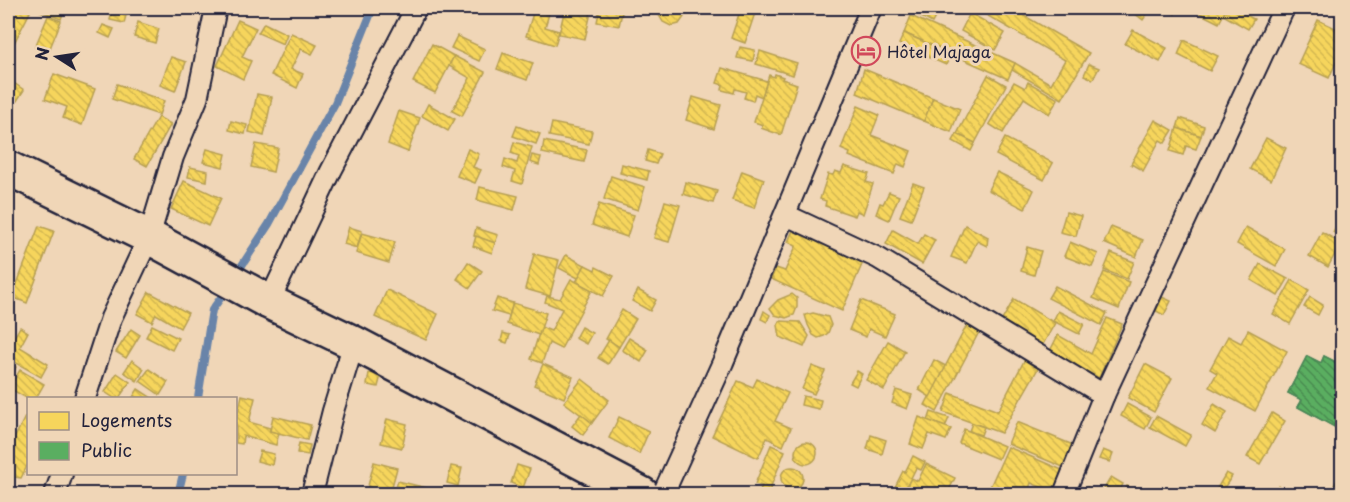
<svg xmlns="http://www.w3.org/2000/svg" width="1350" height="502" font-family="'Playpen Sans',sans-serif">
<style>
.homes{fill:url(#homes-back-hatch);stroke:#b69f52;stroke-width:1.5}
.public{fill:url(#public-back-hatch);stroke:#498456;stroke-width:1.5}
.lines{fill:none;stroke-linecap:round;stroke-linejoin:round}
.stream{stroke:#6984a9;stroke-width:8}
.street-casing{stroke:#22223b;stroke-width:24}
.highway-casing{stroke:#22223b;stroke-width:38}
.street{stroke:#f0d6b7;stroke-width:20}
.highway{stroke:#f0d6b7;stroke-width:33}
.labels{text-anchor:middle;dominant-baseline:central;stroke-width:6;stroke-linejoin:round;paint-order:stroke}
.poi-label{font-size:16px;fill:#22223b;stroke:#f0d6b7;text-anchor:start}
</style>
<defs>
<pattern id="homes-back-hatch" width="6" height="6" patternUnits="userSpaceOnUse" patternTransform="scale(1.5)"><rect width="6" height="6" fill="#f6d55c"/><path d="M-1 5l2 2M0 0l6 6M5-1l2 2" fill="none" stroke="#d3b751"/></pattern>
<pattern id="public-back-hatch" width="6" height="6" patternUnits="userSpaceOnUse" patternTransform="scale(1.5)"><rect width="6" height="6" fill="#5aae61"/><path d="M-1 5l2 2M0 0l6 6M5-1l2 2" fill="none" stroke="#4a8d51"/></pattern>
</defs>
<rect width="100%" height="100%" fill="#f0d6b7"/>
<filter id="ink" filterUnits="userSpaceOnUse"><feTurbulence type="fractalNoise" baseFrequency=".0167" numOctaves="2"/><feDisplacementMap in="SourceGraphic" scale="12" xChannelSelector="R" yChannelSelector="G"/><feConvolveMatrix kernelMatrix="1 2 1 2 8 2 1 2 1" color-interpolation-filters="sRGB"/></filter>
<g filter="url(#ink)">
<g class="homes">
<path d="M15,8h6l9,4 -16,31 -6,-3v-17z"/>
<path d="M33,8h32l-4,11z"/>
<path d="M113,8h15l-4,15 -14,-3z"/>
<path d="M565,8h27l-7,31 -26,-5z"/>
<path d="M600,8h23l-4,18 -22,-4z"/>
<path d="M660,8h23l1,9 -5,7 -8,2 -8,-4 -4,-7z"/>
<path d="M741,8l14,5 -10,30 -14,-5z"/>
<path d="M834,8h16l-2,5z"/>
<path d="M908,8h32l-8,15 -25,-14z"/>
<path d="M974,8h37l78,45 -27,46 -50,-29 3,-7 36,21 14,-24z"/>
<path d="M1118,8h12l-4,6z"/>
<path d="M1136,8h15l-8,12 -10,-8z"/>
<path d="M1163,8h15l-3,6z"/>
<path d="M1189,8h32l5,2 -7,13z"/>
<path d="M1227,8h5l22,11 -6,10 -25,-14z"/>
<path d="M1249,8h16l-3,6z"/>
<path d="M534,10l15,4 -4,13 14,4 -4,14 -29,-9z"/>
<path d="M970,13l35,20 -10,17 -34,-19z"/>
<path d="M48,16l13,5 -13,32 -13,-6z"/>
<path d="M911,16l104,47 -7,16 -104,-46z"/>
<path d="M238,20l18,8 -14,29 9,4 -8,18 -26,-13z"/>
<path d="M1318,20l24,11v18l-13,29 -31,-14z"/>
<path d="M138,22l21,7 -4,14 -21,-6z"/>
<path d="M264,23l23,11 -4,10 -25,-11z"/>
<path d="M103,25l11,4 -4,9 -11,-5z"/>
<path d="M1133,30l34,18 -7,14 -35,-18z"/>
<path d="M291,33l26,12 -5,9 -11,-5 -10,20 12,5 -6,14 -26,-13z"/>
<path d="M904,33l47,21 -5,11 -47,-21z"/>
<path d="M457,36l28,13 -6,12 -28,-13z"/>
<path d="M1184,40l34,16 -8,15 -32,-16z"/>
<path d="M432,44l22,12 -19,37 -22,-11z"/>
<path d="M740,47l15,3 -2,11 -16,-3z"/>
<path d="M760,51l37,12 -4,12 -37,-11z"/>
<path d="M503,53l30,10 -6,17 -30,-11z"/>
<path d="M454,56l31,16 -23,44 -10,-5 18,-33 -21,-12z"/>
<path d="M171,57l15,5 -11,29 -15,-6z"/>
<path d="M1089,64l10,4 -6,11 -9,-4z"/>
<path d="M722,68l45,13 -5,16 -7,-3 -2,7 -9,-3 2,-6 -11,-3 -1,4 -12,-3 1,-5 -6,-2z"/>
<path d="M864,69l69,29 -9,23 -67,-28z"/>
<path d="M54,74l41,15 -13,36 -19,-7 4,-11 -22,-8z"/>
<path d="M775,74l8,3 -1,2 15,5 -16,51 -20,-7 2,-3 -9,-3 15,-47 5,2z"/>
<path d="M988,75l18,10 -31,58 -18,-9z"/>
<path d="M8,79l16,11 -13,20 -3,-2z"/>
<path d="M1014,82l11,6 3,-6 30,17 -9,15 -25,-16 -21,35 -14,-9z"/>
<path d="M117,84l47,17 -5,14 -47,-16z"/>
<path d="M257,94l15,3 -8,39 -15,-4z"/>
<path d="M693,97l28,8 -7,24 -28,-9z"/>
<path d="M933,98l27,11 -9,23 -27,-11z"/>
<path d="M428,104l27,15 -7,12 -26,-15z"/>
<path d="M858,106l21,9 -8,20 40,16 -6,16 -7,-3 -4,10 -45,-18 1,-3 -9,-4z"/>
<path d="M399,111l21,7 -12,34 -20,-8z"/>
<path d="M158,117l13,7 -24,42 -13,-7z"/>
<path d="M1180,118l24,8 -3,10 -24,-8z"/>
<path d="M1155,120l18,10 -8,13 -5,-3 -17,31 -12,-7z"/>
<path d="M231,121l16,4 -2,9 -16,-4z"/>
<path d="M552,123l40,8 -3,13 -40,-8z"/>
<path d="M517,126l23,8 -4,10 -23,-8z"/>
<path d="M1177,128l24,8 -5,13 -10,-3 -3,9 -13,-4z"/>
<path d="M957,134l18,9 -4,8 -18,-10z"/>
<path d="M1005,138l48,25 -9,17 -48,-25z"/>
<path d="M1266,138l20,10 -15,32 -21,-11z"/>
<path d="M544,141l43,9 -3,12 -42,-9z"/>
<path d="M514,142l18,5 -10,37 -10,-3 3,-10 -12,-4 2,-8 12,4 2,-7 -8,-3z"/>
<path d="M256,144l22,4 -5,24 -22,-5z"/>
<path d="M207,149l19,5 -3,13 -20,-5z"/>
<path d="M468,149l11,5 -6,13 8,3 -6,13 -18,-7z"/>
<path d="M648,150l12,4 -4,10 -11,-3z"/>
<path d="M532,155l9,2 -2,8 -9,-3z"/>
<path d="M622,164l27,7 -2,9 -27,-7z"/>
<path d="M844,166l25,8 -3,8 7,2 -10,30 -6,-3 -2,5 -30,-10 1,-5 -6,-2 8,-25 5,1 2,-4 6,2z"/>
<path d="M190,167l18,4 -1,10 -19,-4z"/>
<path d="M742,171l22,8 -10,29 -22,-8z"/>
<path d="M997,172l37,18 -9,19 -37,-19z"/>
<path d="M611,176l34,11 -7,23 -34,-11z"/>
<path d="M184,181l37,17 -13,28 -37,-17z"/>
<path d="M686,182l31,9 -4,12 -30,-9z"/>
<path d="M913,183l11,4 -13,33 -11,-4z"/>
<path d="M480,187l38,9 -4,14 -37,-10z"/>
<path d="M889,192l10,4 -10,24 -13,-6 4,-11 3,1z"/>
<path d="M665,201l15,4 -11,37 -15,-4z"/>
<path d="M599,204l35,11 -7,22 -35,-12z"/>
<path d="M1066,212l15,4 -5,20 -16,-4z"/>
<path d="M1342,215v23l-9,-6z"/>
<path d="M965,225l23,12 -1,9 -10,-5 -10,22 -16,-6z"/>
<path d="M39,226l15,5 -27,72 -15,-6z"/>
<path d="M349,227l13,4 -5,17 -13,-4z"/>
<path d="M1111,227l32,13 -7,17 -32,-14z"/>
<path d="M1246,227l39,22 -9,17 -39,-22z"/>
<path d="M476,228l22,7 -3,8 -21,-7z"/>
<path d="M794,228l70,32 -22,51 -71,-32 5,-11 9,3 11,-25 -8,-4z"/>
<path d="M893,230l25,14 6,-10 11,6 -13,24 -36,-20z"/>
<path d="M1322,232l19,11 -13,24 -19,-11z"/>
<path d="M362,233l33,9 -6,21 -33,-10z"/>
<path d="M476,236l19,7 -3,10 -19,-7z"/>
<path d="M1070,242l28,12 -6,13 -28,-11z"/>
<path d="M1027,247l14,4 -7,24 -13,-4z"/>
<path d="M1111,253l23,9 -7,17 -23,-9z"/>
<path d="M534,254l25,6 -9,36 -25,-7z"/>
<path d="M566,255l19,10 -7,13 -19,-10z"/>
<path d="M468,262l14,9 -12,17 -13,-9z"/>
<path d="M1260,264l28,15 -10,17 -27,-16z"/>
<path d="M585,265l10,5 1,-3 18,9 -11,20 -27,-14z"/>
<path d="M1104,272l25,10 -10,27 -26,-11z"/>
<path d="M571,279l21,11 -31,59 -12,-6 -7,20 -11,-4 10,-32 10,4 11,-22 -17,-7 2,-6 13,3z"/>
<path d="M1292,280l17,10 -19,34 -17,-10z"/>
<path d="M1055,286l52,27 -6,12 -53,-27z"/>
<path d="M387,290l51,24 -12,26 -51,-23z"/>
<path d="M638,290l18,10 -6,11 -18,-10z"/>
<path d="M149,292l39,21 -8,15 -24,-14 -4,8 -15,-8z"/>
<path d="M792,294l5,4v9l-3,8 -8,3 -11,-3 -5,-7 8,-8z"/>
<path d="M1162,297l9,4 -7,14 -8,-4z"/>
<path d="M1310,297l13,8 -5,10 -14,-8z"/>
<path d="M497,298l16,5 -4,13 -17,-5z"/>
<path d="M1014,299l41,24 -13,23 -41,-24z"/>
<path d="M861,300l34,14 -10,22 -16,-7 -3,8 -17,-7z"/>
<path d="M513,303l33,10 -7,22 -32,-11z"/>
<path d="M622,310l14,9 -17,28 -13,-8z"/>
<path d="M764,311l6,4 -3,7 -6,-3z"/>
<path d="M1058,311l26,13 -5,10 -26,-13z"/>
<path d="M813,313l15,4 3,8 -3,8 -4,3 -6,2 -5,-3 -5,-10 -3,-10z"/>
<path d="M1107,318l15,6 -23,54 -49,-27 8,-16 33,19z"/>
<path d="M780,321l20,1 9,14 -5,11 -24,-10 -2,-12z"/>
<path d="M152,325l26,13 -6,12 -26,-13z"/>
<path d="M967,325l12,7 -42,80 -12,-7z"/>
<path d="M20,327l8,5 -8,15 28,17 -7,13 -33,-19v-10z"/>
<path d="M581,327l11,6 -6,11 -11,-6z"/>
<path d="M131,329l9,6 -14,23 -10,-6z"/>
<path d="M1248,330l39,21 -32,60 -46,-24 8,-14 -7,-4 18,-33 13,7z"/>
<path d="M503,333l7,2 -3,8 -6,-2z"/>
<path d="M629,338l19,12 -7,12 -19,-12z"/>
<path d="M609,340l10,7 -11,17 -10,-6z"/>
<path d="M888,341l17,10 -21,39 -18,-10z"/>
<path d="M1026,357l14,8 -39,68 -58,-21 7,-19 48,18z"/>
<path d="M132,360l12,9 -7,12 -13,-9z"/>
<path d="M934,360l12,6 -16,31 -11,-7z"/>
<path d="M8,362l8,5 -8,16z"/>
<path d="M543,364l30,13 -9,21 -30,-13z"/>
<path d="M1145,364l27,14 -18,34 -26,-14z"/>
<path d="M812,366l13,5 -11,23 -12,-5z"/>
<path d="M149,369l19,13 -8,13 -20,-14z"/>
<path d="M20,370l24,14 -8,14 -8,1 -19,-11z"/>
<path d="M857,371l5,3 -6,12 -6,-3z"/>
<path d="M117,373l13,9 -11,16h-5l-9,-6z"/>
<path d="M369,373l12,2 -3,12 -11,-2z"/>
<path d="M582,379l27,21 -17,23 -28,-21z"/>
<path d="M757,379l31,14 -13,28 16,7 -8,18 -16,-8 -9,20 -46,-22 26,-55 15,6z"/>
<path d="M138,389l14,9 -19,-1z"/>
<path d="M896,390l16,5 -5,14 -15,-6z"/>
<path d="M242,395l13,3 -6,24 21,6v3l9,2 -3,12 -33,-9 -1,8 -6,-1v-22z"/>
<path d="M803,396l18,4 -2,9 -18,-4z"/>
<path d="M1127,404l24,13 -6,12 -24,-13z"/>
<path d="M1214,404l13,8 -12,21 -13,-8z"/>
<path d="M931,412l18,6 -4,9 -17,-6z"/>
<path d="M1272,413l13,8 -25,43 -13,-7z"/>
<path d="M581,414l11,9 -9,12 -11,-9z"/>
<path d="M273,416l38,9 -4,15 -37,-9z"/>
<path d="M1156,416l35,19 -6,11 -35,-19z"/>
<path d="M25,417l3,1v46l-7,14 -13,-2v-35l4,2z"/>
<path d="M619,417l30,14 -10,23 -30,-16z"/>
<path d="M919,417l32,12 -5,11 -17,-6 -6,15 -13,-5z"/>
<path d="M387,419l20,5 -5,24 -21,-5z"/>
<path d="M1017,422l56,23 -10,22 -55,-23z"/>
<path d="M972,423l12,4 -3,8 -12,-4z"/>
<path d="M964,429l40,17 -6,13 -39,-16z"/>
<path d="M871,435l15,5 -4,14 -15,-5z"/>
<circle cx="806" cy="453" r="11"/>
<path d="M299,443l11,2 -2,10 -11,-2z"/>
<path d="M771,445l14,6 -17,43h-10l4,-8 -7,-2z"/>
<path d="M1008,447l54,23 -9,22 -22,-9 -4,11h-23l-14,-7z"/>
<path d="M1103,450l10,4 -3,8 -11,-3z"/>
<path d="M260,451l14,3 -2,11 -15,-4z"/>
<path d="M913,456l12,6 -4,8 -5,-2 -13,26 -9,-5 9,-18 2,1z"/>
<path d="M374,462l23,6 -7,26h-24z"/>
<path d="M926,464l29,14 -6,12 9,4h-55l8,-16 7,3z"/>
<path d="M517,465l13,4 -7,19 -12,-5z"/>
<path d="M451,466l11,2 -4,18 -11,-3z"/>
<circle cx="792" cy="478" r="11"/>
<path d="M1342,472v22h-13z"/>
<path d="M1226,473l6,3 -12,18 -5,-2z"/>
<path d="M1111,477l12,7 -5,10h-5l-9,-5z"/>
<path d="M398,481l29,7 -1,6h-32z"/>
<path d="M1127,486l15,8h-20z"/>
<path d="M1279,486l12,8h-18z"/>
<path d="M1087,487l14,7h-18z"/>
</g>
<g class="public">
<path d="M1307,356l14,7 3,-7 18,9v66l-44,-24 4,-7 -14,-7z"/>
<path d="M1307,356l14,7 3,-7 18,9v66l-44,-24 4,-7 -14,-7z"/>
</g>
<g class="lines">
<g class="stream">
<path d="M235,276l34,-52 66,-121 38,-95"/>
<path d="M198,398l14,-88 15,-21"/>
<path d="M178,494l5,-20"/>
</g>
<g class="street-casing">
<g id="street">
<path d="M786,215l92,43 226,137"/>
<path d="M269,302l62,-131 85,-163"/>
<path d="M85,398l26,-80 38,-81 24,-80 24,-58 19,-91"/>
<path d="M55,494l7,-20"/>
<path d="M312,494l21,-83 21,-68"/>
<path d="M663,494l60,-132 148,-354"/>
<path d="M1064,494l40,-99 180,-387"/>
</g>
</g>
<g class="highway-casing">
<path id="highway" d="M8,168l141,69 120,65 85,41 288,151"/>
</g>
<use href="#street" class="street"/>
<use href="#highway" class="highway"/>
</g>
</g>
<defs>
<g id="hotel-ring" transform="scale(1.5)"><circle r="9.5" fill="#f0d6b7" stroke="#d1495b" stroke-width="1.5"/><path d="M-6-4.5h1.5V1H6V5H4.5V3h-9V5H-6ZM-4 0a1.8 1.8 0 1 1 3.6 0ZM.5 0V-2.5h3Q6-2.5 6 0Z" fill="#d1495b"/></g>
</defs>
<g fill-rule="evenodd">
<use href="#hotel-ring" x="866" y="51"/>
</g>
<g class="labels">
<g class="poi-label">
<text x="887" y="51">Hôtel Majaga</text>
</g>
</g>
<rect width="1350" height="502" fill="none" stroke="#f0d6b7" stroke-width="30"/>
<rect x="15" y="15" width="1320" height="472" fill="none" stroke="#22223b" stroke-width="2" filter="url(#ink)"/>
<rect x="27" y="397" width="210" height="78" fill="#f0d6b7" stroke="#9e8e85" stroke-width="1.5"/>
<rect x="39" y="412" width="30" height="18" fill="#f6d55c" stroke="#9e8e85" stroke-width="1.5"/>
<text x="81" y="427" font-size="18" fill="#22223b">Logements</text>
<rect x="39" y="442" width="30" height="18" fill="#5aae61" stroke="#9e8e85" stroke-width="1.5"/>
<text x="81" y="457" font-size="18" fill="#22223b">Public</text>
<g transform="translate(57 57) rotate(282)" stroke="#f0d6b7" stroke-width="4.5" paint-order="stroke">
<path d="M0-4.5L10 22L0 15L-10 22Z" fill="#22223b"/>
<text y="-9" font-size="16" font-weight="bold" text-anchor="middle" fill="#22223b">N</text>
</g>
</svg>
